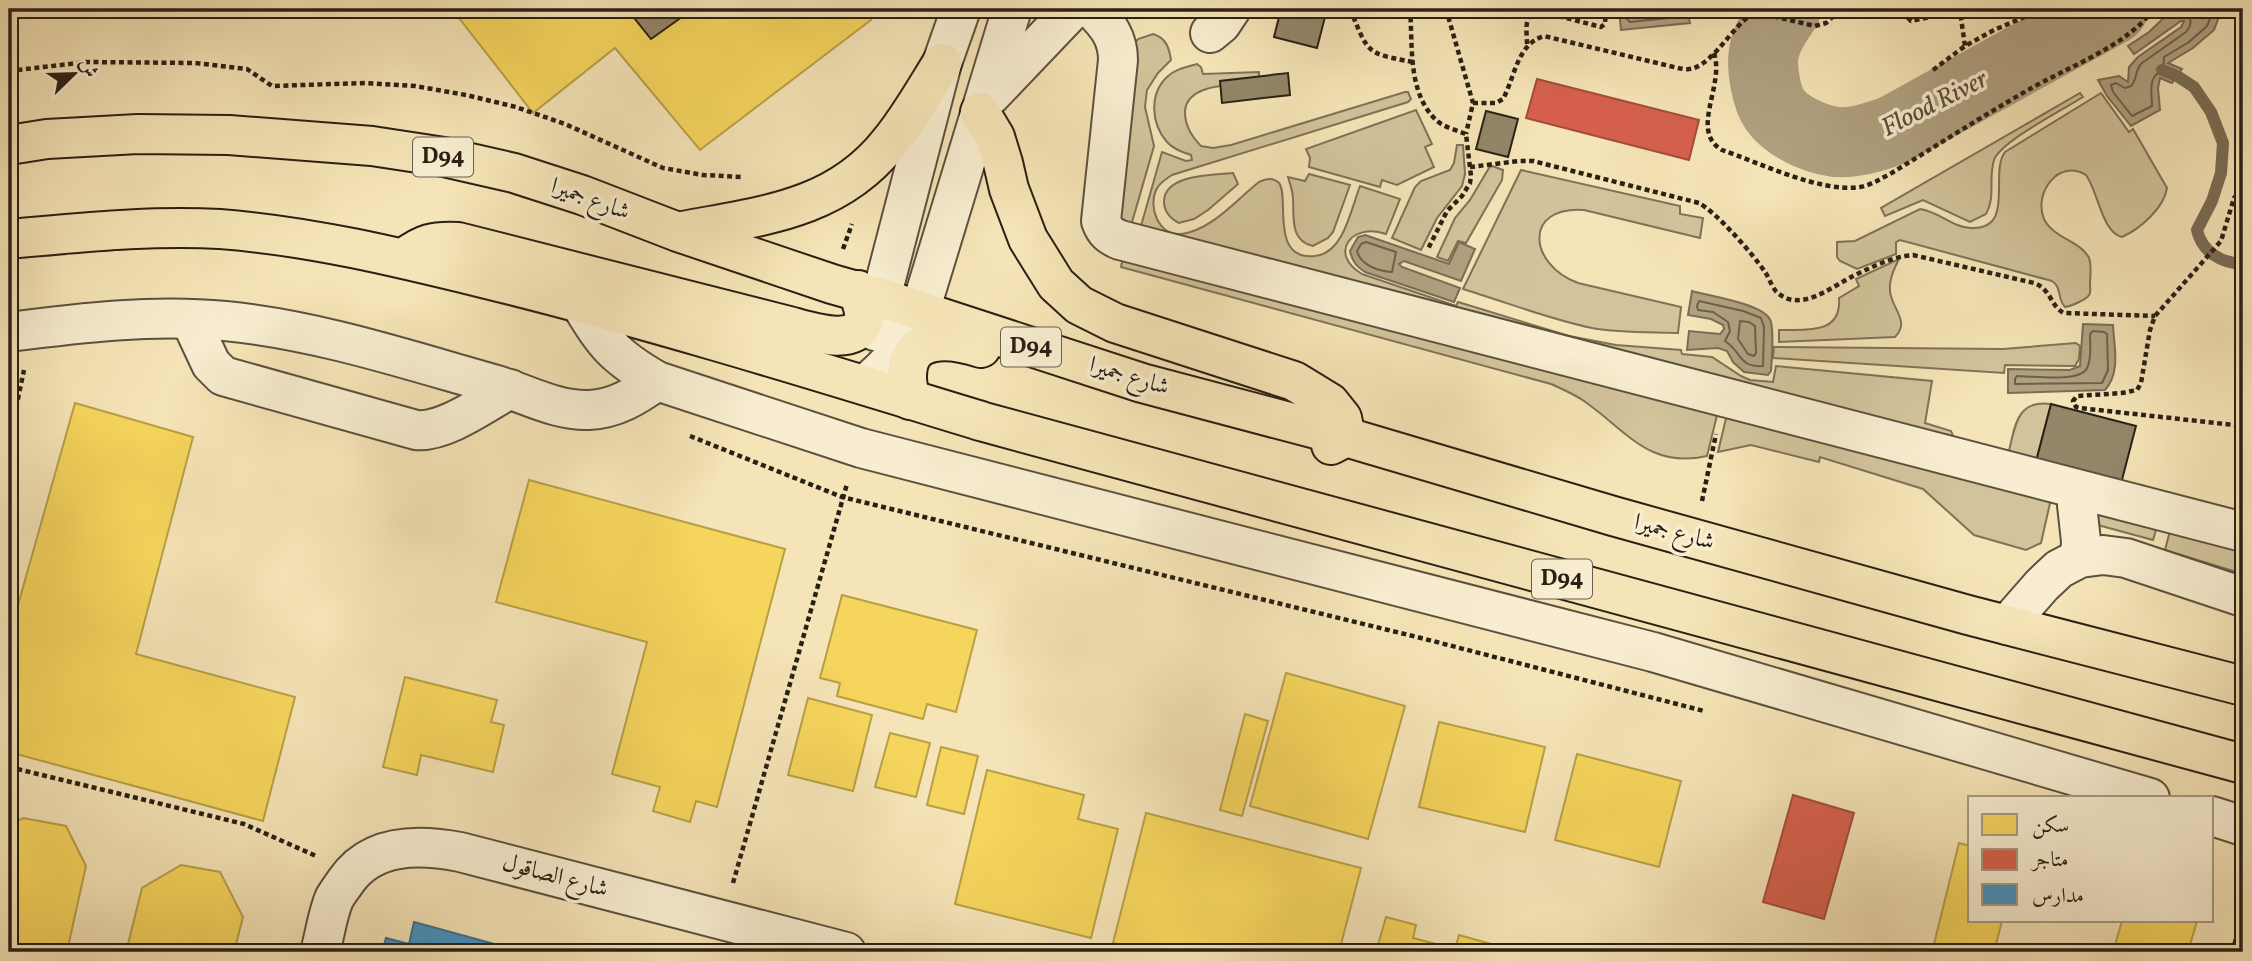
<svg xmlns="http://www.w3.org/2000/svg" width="2252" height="961" font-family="Vollkorn,Amiri,serif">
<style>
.green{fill:#d2c39b;stroke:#7e7258;stroke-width:2}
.water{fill:#b0a180;stroke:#7a6d55;stroke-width:2}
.homes{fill:#f6d55c;stroke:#b89f47;stroke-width:2}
.shops{fill:#d6604d;stroke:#a24d3c;stroke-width:2}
.schools{fill:#4393c3;stroke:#3b708f;stroke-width:2}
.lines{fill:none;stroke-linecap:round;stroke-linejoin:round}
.shore{stroke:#6c604a;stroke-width:2}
.stream{stroke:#7a6d55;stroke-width:12}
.river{stroke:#b0a180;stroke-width:70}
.building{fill:#938669;stroke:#292015;stroke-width:2}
.minor-casing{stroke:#5c513e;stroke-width:42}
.major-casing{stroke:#292015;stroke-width:42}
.path{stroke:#292015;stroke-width:4.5;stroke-dasharray:5 3.5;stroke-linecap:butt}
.minor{stroke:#f8edd0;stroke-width:38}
.major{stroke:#f5e4b7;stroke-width:38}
.labels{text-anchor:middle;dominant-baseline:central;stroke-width:7;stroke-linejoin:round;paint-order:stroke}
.shield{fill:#f8edd0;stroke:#675e4d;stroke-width:2}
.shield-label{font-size:23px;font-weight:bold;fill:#292015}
.street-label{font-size:24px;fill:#292015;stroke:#f8edd0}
.water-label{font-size:26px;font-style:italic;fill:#584d3a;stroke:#f8edd0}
</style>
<rect width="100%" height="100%" fill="#f5e4b7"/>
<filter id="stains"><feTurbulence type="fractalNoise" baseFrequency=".00286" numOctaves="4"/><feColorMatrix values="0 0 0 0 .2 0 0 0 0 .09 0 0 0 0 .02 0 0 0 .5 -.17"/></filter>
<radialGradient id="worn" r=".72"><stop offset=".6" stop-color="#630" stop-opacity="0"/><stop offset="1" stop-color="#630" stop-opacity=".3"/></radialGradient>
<g class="green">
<path d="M1153,34c13,4 16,13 18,26l-13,13 -11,17 -2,17 9,39 -26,90 -16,-20 20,-170 6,-7z"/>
<path d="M1197,64l4,3 2,7 56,-2v11c-22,2 -73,-1 -74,29 0,14 7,25 16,34l12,2 18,-3 174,-53h3l3,7 -3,3 -236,73c-6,4 -13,8 -16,15 -8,18 3,46 25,44 30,-3 56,-35 78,-52 6,-3 14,-5 20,1 11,13 -10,78 36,73 29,-3 36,-47 45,-70l40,13 -14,35c-35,-12 -58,20 -24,40l94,32 2,-4 111,34 47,9 65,5 1,4 30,3 29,19 9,4 23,2 3,-16 156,15 -7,42 26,8 3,7 55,13c6,-25 8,-52 42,-47l-18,69 -896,-233 25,-88 24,9 6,-1 -1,-5c-9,-3 -18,-6 -24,-13 -16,-18 -18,-48 0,-65 8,-8 20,-10 30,-13z"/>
<path d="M2080,93l3,4c-19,12 -83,45 -89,63 -6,19 2,37 -8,54l-16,8 -47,-22 -38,16 -4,-8z"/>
<path d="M2101,93l28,39 4,-3 34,59c-3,20 -27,41 -45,49 -20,-4 -24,-46 -36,-62 -27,-17 -53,18 -42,44 9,19 38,23 45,39 3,8 1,18 1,27 0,2 1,8 -1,10 -3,5 -18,11 -24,12 -8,-8 -3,-20 -13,-26l-152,-41 -4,2v12l-39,15 -17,-8 -3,-4v-15l18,-1 65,-32c18,2 33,19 51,19 45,2 18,-55 34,-76z"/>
<path d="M1416,110l16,34 -7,3 9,20 -37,18 -15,-5 -2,7 -71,-20 1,-9 -4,-9z"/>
<path d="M1457,145h6l2,29 -3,12 -25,32 -16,32 -29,-12 23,-51 6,-6 29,-11 4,-7z"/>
<path d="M1492,166l11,4 -1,10 -36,63 -8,-2 -10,20 -11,-4 18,-39 15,-18 19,-32z"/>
<path d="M1521,170l159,36v8l23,4 -3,20 -116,-28c-61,-4 -56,54 -6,73l103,24 -3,26c-29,-1 -58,0 -86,-5 -44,-9 -86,-26 -129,-39z"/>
<path d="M1233,173l5,11 -30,26 -14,9 -15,4c-8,-4 -15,-11 -15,-22 1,-27 49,-26 69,-28z"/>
<path d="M1309,174l41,11 -17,47 -5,6 -15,8c-23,-5 -19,-28 -20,-47 0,-8 -3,-15 -5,-22l17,4z"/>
<path d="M1125,248l595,155 -13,53c-58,13 -80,-25 -123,-55 -10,-7 -22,-12 -33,-17l-430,-117z"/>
<path d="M1899,259c-5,10 -10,20 -9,32 1,17 21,30 5,46l-116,5v-12c25,-1 63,6 60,-32l20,-12 -3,-7z"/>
<path d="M2076,343l4,3 -1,13 -4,7 -70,-1 -1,8 -231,-15 1,-11 229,2z"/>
<path d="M1729,406l324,84 -12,53 -15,7 -52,-15 -51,-46 -103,-32 -1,5 -68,-17 -33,7z"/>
<path d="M2100,503l59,17 -6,20 -59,-16z"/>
<path d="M2172,523l71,18v33l-78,-24z"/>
</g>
<g class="water">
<path d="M1619,9h68l3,14 -69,7z"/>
<path d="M2173,9h49l-8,21 -21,18 -25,15 14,6 -10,14 -12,-5 -2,10 2,22 -29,16 -24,-30 -9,-16 21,-4 9,6 1,-15 9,-10 43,-30 3,-6h-3l-47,33 -6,-8 21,-14z"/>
<path d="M1365,235l84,29 10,-22 16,7 -14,32 -57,-20 -5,3 3,3 58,21 -6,14 -89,-30c-9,-6 -13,-11 -15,-21l8,-14z"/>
<path d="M1692,291c17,5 75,13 79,31 3,15 1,34 0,49l-3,4 -24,-3 -11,-10 -6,-11 -9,-3 -31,2 2,-19 31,3 4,-5 -1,-4 -12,-6 -23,-4z"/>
<path d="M2083,324l30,1c1,22 8,47 -8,65l-97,3v-24l62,1 10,-4z"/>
</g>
<g class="homes">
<path d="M452,9h175l24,30 42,-30h181l-3,11 -171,130 -85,-102 -82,65z"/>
<path d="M75,403l118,34 -57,217 159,43 -32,124 -254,-69v-115z"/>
<path d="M529,480l256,69 -68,258 -21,-6 -6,21 -37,-11 7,-24 -48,-13 35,-132 -151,-40z"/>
<path d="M842,595l135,35 -21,82 -29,-8 -4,15 -86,-23 3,-13 -20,-5z"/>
<path d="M1286,673l119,33 -37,133 -118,-33z"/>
<path d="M405,677l92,23 -6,22 13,3 -11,47 -72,-17 -4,20 -34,-8z"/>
<path d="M808,698l64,17 -19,76 -65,-16z"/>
<path d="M1245,714l23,7 -26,95 -22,-6z"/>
<path d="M1439,722l106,25 -20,85 -106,-25z"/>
<path d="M890,733l40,10 -14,54 -41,-10z"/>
<path d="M941,747l37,9 -14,58 -37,-9z"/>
<path d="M1577,754l104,27 -22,86 -104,-27z"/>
<path d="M987,770l97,25 -6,24 40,10 -27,109 -136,-34z"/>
<path d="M1146,813l215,55 -22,84h-190l-36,-9z"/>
<path d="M23,818l43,8 20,40 -18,81 -6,5h-53v-126z"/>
<path d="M1959,843l11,3v75h32l-8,31h-62z"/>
<path d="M181,865l39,7 23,45 -9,35h-108l16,-64z"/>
<path d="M1386,917l30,8 -3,13 42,11 4,-14 32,9 -2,8h-113z"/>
<path d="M2122,921h75l-9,31h-75z"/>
</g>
<g class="shops">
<path d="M1537,79l162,41 -10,40 -163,-42z"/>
<path d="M1793,795l61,18 -30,106 -61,-17z"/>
</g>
<path class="schools" d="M414,922l110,30h-142l4,-14 23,6z"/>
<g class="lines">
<g class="shore">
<path d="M1626,9l1,10 3,3 48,-5 2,-2v-6"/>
<path d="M2179,9l1,3c11,3 14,10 6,20l-44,31c-8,8 -4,16 -11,23l-6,2 -9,-5 -5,2 2,7 19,24 20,-10c0,-14 -5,-29 11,-36l1,-13 25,-15 18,-16 7,-17"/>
<path d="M1366,242l30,10 -4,20c-13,-1 -31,-6 -35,-21l4,-7z"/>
<path d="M1699,301l44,10 18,7 3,9 -1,39c-24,2 -21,-14 -38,-25l5,-10 -2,-9 -15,-10 -15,-2 -1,-4z"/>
<path d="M1740,321l9,1 6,4 1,27 -2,3 -6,-2 -10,-15z"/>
<path d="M2093,331l11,1 3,2 1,36 -6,13 -87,1v-5l2,-3c16,0 63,7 70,-8 5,-9 3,-24 3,-34z"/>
</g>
<path class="stream" d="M2162,70l15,6 17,11 17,25 12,31 -2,30 -9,28 -15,29c5,22 24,33 46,34"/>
<path class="river" d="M1786,9c-9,13 -19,27 -22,43 -3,15 2,45 11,58 14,19 49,34 72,32 17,-1 32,-7 47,-12l219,-121"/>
</g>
<g class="building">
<path d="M627,9h66l-42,30z"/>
<path d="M1281,9h46l-10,39 -43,-11z"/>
<path d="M1288,73l2,22 -68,8 -2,-22z"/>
<path d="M1486,111l32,8 -10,38 -32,-8z"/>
<path d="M2051,404l85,22 -18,69 -85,-22z"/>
</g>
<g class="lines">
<g class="minor-casing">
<g id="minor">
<path d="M1092,9c16,16 26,29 26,51l-17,161c4,11 9,15 19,19l1123,292"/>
<path d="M1210,33l11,-9 10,-15"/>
<path d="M990,96l83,-87"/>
<path d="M579,301c24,42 36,56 78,80l204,67 792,204 497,146"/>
<path d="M190,319l21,45 12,12 193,54c28,3 69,-27 94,-41"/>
<path d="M875,331l6,-33 61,-235 19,-54"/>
<path d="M9,332c71,-9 144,-18 216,-11 92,9 180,38 268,63 32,9 62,27 96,26 26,-1 47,-14 68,-29"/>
<path d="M864,385c27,-20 43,-43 56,-74l92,-302"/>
<path d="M2077,505l4,36 -1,17"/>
<path d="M2007,625l35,-40 17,-16 21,-11 23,-3 23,3 117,39"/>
<path d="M2212,816l31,10"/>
<path d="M320,952c5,-17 7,-36 14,-53 3,-6 8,-12 12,-18 26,-38 73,-37 114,-29l386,100"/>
</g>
</g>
<g class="major-casing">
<g id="major">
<path d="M980,112l15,25 8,26 6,26 19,50 28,45 23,21 36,18 179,58 36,22 12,15 4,19 -15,8"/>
<path d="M9,145l38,-6 91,-5 91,1 143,11 72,11 70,16 68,22 96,37 154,52 49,14 261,85 204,54 267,79 355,99 275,71"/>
<path d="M683,231c78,-15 153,-21 206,-88 20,-24 36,-53 53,-80"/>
<path d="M9,239c70,-6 141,-14 211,-10 92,7 181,29 271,51 166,41 329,92 493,142l1259,342"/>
<path d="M404,258c20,-15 29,-17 54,-16l331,84c19,5 70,23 75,-8 1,-9 -4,-19 -6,-28"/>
<path d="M910,400c-1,-8 -3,-16 -3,-23 0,-45 45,-38 74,-29"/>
</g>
</g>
<g class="path">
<path d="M1350,9c19,45 15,44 63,53"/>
<path d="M1410,9c3,36 -3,83 26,111 7,7 20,10 30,14l5,42 -1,7 -8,13 -15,15 -19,38"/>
<path d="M1446,9l27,94 -7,31"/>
<path d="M1906,9l2,9 3,3 49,-10 5,35"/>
<path d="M1527,44c0,-10 -3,-24 5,-31l11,-1 58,15 4,-3 1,-15"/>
<path d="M1714,53c11,33 -25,78 8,97 38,13 99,43 138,37 11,-2 20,-8 30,-13 46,-28 91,-57 138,-84 36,-21 103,-46 125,-81"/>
<path d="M1933,70l32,-24 29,-16 49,-21"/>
<path d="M9,71l78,-9 108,1 52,6 25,17 93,-3 50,3 51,9 50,12 49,17 98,44 40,7 40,2"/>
<path d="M1473,103h23l7,-4c12,-22 14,-55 41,-63l134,32c5,1 11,2 16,0 22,-8 39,-43 61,-56l60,14 11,-3 15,-14"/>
<path d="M1470,167l49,-6h14l166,42c18,10 54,51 66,69 5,7 7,17 14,22 23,18 54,-8 74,-18 19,-9 38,-19 60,-21l121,28c18,7 16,23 30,30l91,3"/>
<path d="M2243,188l-9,10 -13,43 -66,75 -5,14 -9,53 -4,7 -15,3 -45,3 -4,5 3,6 4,1 163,18"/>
<path d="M843,249l9,-25"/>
<path d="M690,436l152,61 579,141 283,73"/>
<path d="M9,441l15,-71"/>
<path d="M1702,501l14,-67"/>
<path d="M9,767l235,57 72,32"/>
<path d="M733,883l114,-399"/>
<path d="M2232,952l11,-36"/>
</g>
<use href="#minor" class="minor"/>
<use href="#major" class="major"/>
</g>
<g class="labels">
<g class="shield">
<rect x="413" y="137.5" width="60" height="39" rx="5"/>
<rect x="1001" y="327.5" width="60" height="39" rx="5"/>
<rect x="1532" y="559.5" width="60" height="39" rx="5"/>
</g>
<g class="shield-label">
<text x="443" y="157">D94</text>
<text x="1031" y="347">D94</text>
<text x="1562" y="579">D94</text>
</g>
<g class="street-label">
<text transform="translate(590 200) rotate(20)">شارع جميرا</text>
<text transform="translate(1129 377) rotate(17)">شارع جميرا</text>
<text transform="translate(1674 533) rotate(15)">شارع جميرا</text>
<text transform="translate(555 877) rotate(15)">شارع الصاقول</text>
</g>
<g class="water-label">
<text transform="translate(1935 104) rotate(-27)">Flood River</text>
</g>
</g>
<rect width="2252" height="961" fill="none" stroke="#f5e4b7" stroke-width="35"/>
<rect x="10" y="10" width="2231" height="940" fill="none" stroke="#292015" stroke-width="3.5"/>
<rect x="18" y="18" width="2217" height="926" fill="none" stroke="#292015" stroke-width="2"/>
<rect x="1968" y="796" width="245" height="126" fill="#f8edd0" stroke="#a59b85" stroke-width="2"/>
<rect x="1982" y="814" width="35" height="21" fill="#f6d55c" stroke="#a59b85" stroke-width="2"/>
<text x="2032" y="832" font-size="21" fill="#292015">سكن</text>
<rect x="1982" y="849" width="35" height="21" fill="#d6604d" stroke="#a59b85" stroke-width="2"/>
<text x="2032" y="866" font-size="21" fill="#292015">متاجر</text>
<rect x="1982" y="884" width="35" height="21" fill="#4393c3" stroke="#a59b85" stroke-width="2"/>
<text x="2032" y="902" font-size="21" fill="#292015">مدارس</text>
<g transform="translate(74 74) rotate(67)" stroke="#f8edd0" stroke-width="5" paint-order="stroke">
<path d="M0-5L12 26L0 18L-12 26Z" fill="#292015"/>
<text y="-10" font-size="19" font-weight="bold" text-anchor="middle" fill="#292015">ش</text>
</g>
<rect width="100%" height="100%" filter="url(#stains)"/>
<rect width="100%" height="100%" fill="url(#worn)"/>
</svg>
